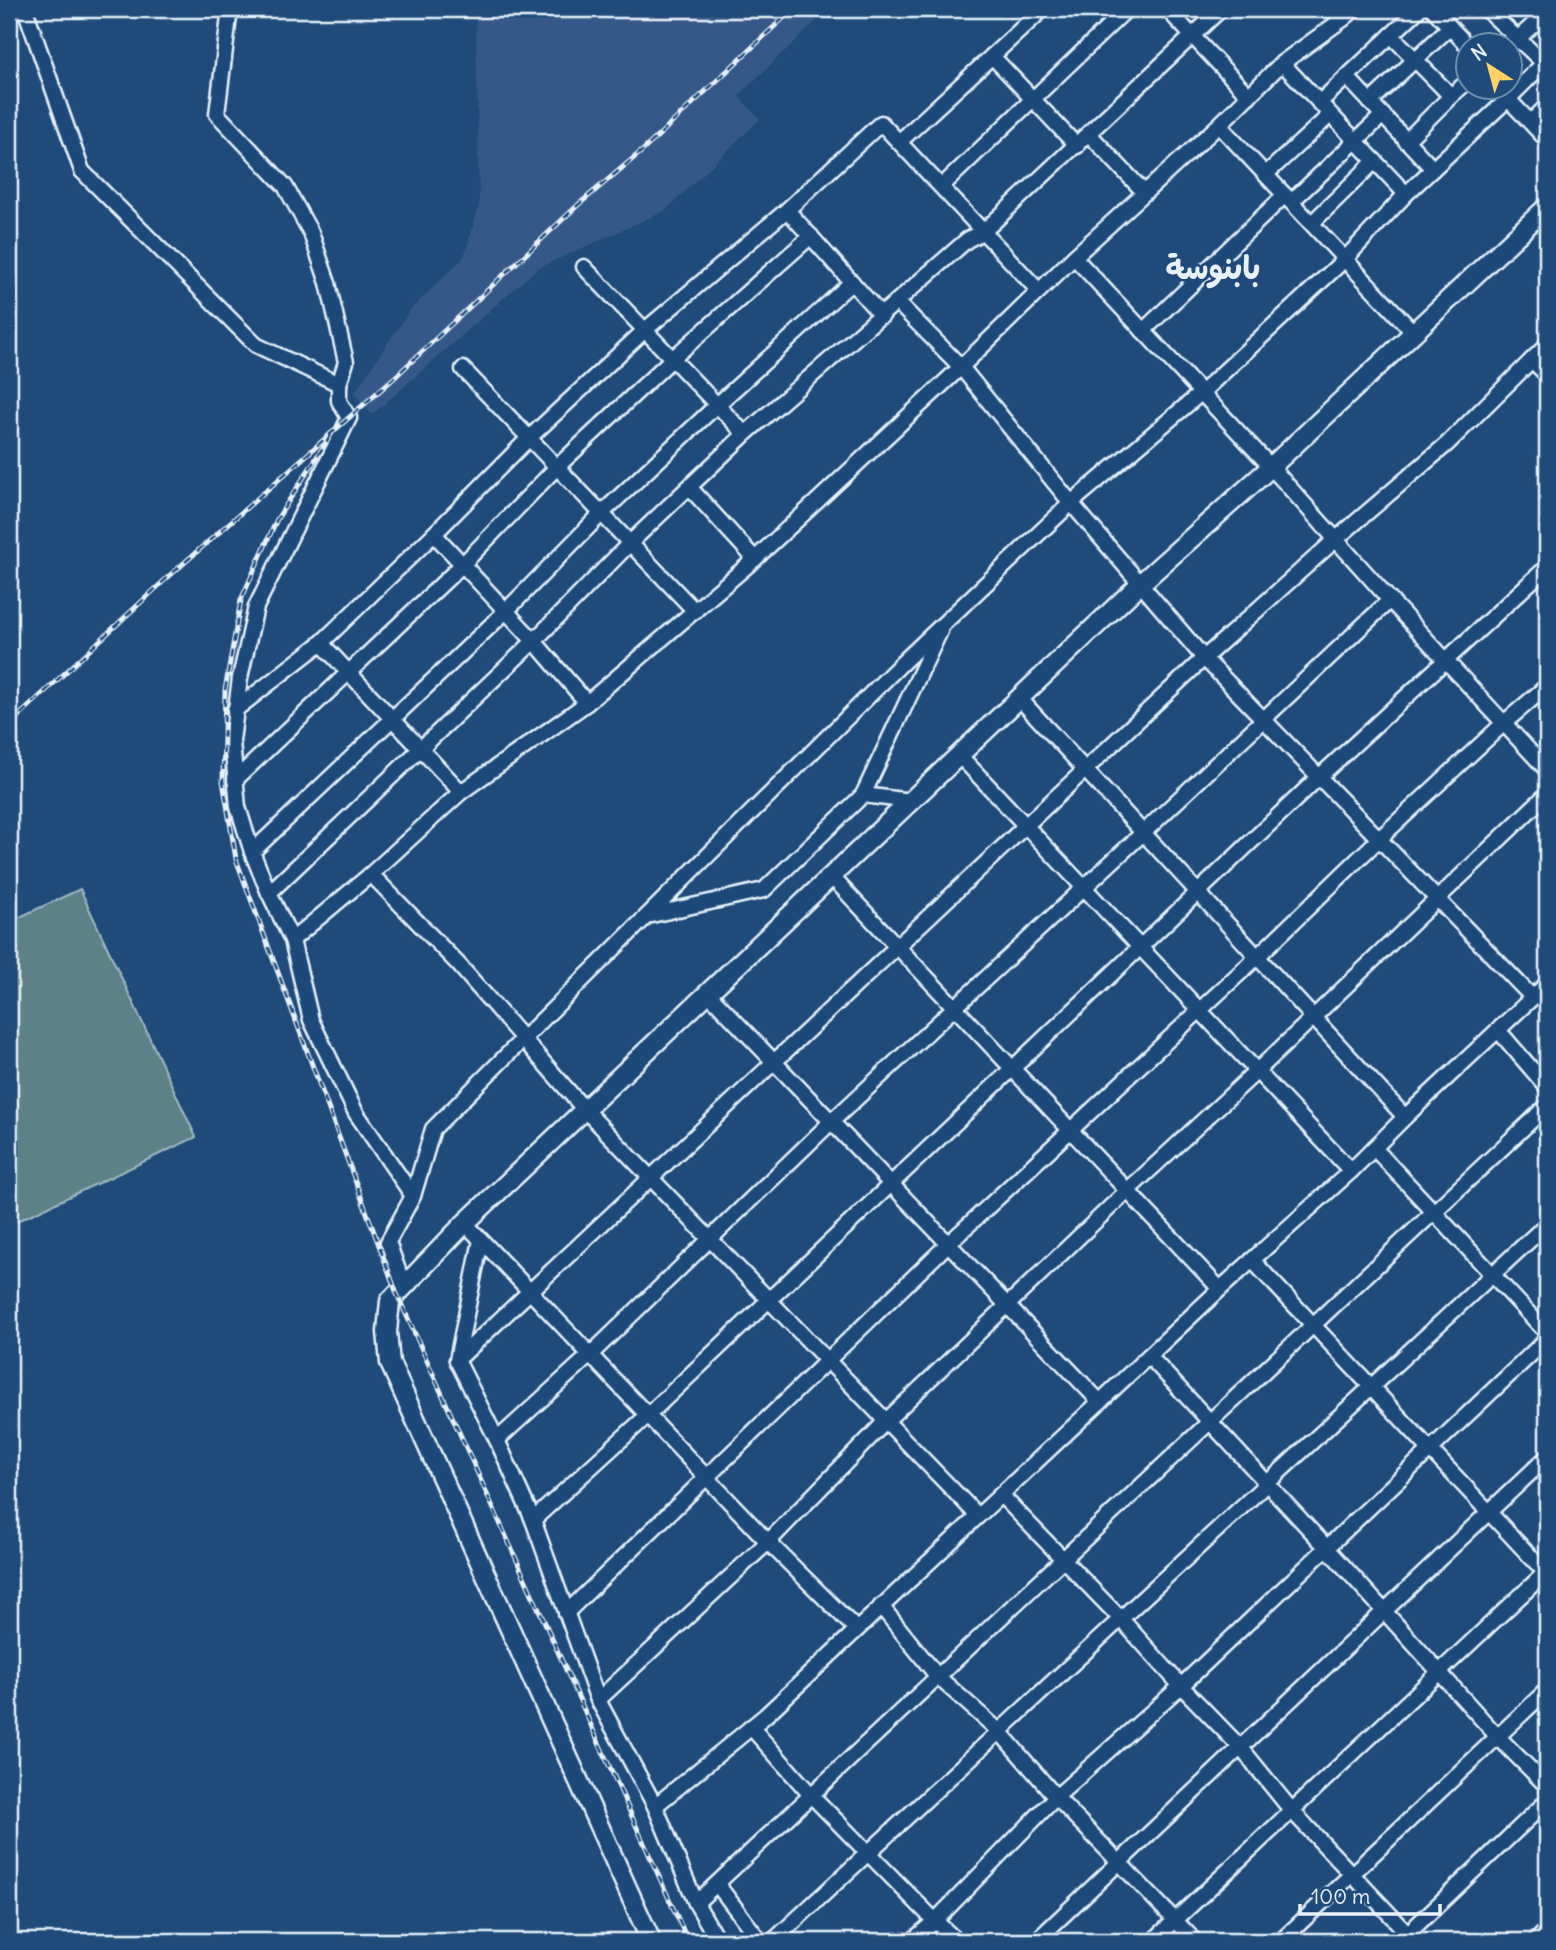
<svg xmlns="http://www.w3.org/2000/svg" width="1556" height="1950" font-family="Delius,'Playpen Sans Arabic',sans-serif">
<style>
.built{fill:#345888}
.green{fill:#5d8186;stroke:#a2b9bf;stroke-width:2}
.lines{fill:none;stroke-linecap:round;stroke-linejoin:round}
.minor-casing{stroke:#e8f1f8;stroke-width:19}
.major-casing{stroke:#e8f1f8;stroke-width:23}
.minor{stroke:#1f4a7a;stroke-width:14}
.major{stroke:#1f4a7a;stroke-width:18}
.rail-casing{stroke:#e8f1f8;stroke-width:5}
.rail{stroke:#1f4a7a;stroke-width:2.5;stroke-dasharray:8;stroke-linecap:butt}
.labels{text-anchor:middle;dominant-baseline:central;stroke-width:5;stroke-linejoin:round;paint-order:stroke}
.town-label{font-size:32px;font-weight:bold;fill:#e8f1f8;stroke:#1f4a7a}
</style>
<rect width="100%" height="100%" fill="#1f4a7a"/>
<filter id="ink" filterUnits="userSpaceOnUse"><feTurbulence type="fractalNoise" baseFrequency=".0143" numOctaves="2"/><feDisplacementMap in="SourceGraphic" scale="14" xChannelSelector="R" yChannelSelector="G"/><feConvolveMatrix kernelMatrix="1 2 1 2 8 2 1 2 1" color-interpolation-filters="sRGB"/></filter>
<g filter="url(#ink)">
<path class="built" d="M479,9h350l-91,87 22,23 -95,92 -127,57 -166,147 -18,-22 56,-83 54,-53 15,-51 -3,-187z"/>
<path class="green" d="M80,889l116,248 -187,88v-303z"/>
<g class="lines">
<g class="minor-casing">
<g id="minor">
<path d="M25,9l57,162 174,174 83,39"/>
<path d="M230,9l-13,105 68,72 26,47 17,50 18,79 -7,22v17l10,17 -93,189 -16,71 -8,63 6,66 14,45 17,41 23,47 19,80 45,93 57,83"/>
<path d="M1167,9l82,87"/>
<path d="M1333,9l10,10"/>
<path d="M1433,9l31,33"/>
<path d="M1486,9l61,57"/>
<path d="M1391,35l60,61"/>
<path d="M1510,46l37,-34"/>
<path d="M992,56l85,90"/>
<path d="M1282,63l124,131"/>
<path d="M1347,77l86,92"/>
<path d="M1508,99l39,41"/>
<path d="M1370,102l80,-75"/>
<path d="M1319,103l100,-94"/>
<path d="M1531,122l16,-16"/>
<path d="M1219,125l195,208"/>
<path d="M1089,134l55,58"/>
<path d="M1406,141l45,-45 17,-15"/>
<path d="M899,142l144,-133"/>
<path d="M1266,174l64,-59"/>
<path d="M942,186l185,-177"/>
<path d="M1291,202l92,-87"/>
<path d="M787,210l95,106"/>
<path d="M1312,223l63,-62"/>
<path d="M1074,257l197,210 119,133 157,170"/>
<path d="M584,267l161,167"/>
<path d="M897,302l64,65 110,136 133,155 329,340"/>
<path d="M1143,331l142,-136"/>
<path d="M1532,360l15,15"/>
<path d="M463,369l232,242"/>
<path d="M689,487l66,72"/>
<path d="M434,534l100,107 53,62"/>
<path d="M321,643l140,149"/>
<path d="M1019,698l386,419"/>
<path d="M235,710l86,-67 113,-109 95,-96 116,-108 142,-120 94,-87 158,168"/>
<path d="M959,755l392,416"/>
<path d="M235,780l228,-216 94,-97 115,-108 139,-123"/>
<path d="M863,795l48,6"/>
<path d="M252,852l254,-241 96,-98 115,-108 135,-123"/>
<path d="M371,874l88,91 125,144 394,407"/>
<path d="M831,876l389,413"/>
<path d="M269,893l265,-252 96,-98 59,-56 56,-53 222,-194 17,-9 237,-222"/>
<path d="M647,916l117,-26 99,-95 77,-164"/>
<path d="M292,940l79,-66 90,-82 126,-89 168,-144 206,-192 113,-110 145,-132 63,-62 61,-44 12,-10"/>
<path d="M708,993l392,409"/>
<path d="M1498,1030l49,57"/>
<path d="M1374,1148l173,185"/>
<path d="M465,1223l303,319 88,87"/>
<path d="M481,1240l-24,120 40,80 36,80 65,180 57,106 41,97 22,38"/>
<path d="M1252,1260l295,314"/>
<path d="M404,1287l-16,-45 25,-46 20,-67 90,-90 380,-377 168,-159 130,-110 144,-134 61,-65 102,-95 35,-35"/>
<path d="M1149,1356l178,192 171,189 49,49"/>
<path d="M457,1360l747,-702 131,-118 112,-96 100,-99"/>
<path d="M497,1440l93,-85 241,-233 312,-289 247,-233"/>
<path d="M1001,1495l120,124 60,67 60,62 51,63 123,130"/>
<path d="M533,1520l115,-105 671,-638 228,-210"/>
<path d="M881,1606l57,71 61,54 57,66 139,144"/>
<path d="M566,1613l382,-369 309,-287 122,-118 125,-116 43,-37"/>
<path d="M598,1700l170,-158 118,-121 241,-230 130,-120 290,-277"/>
<path d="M751,1727l60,68 124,126 22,20"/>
<path d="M655,1806l110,-90 455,-427 131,-118 54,-54 142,-133"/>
<path d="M717,1884l43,57"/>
<path d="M696,1903l851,-797"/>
<path d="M773,1941l774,-717"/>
<path d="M912,1941l23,-20 121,-124 125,-111 366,-347"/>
<path d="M1036,1941l511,-484"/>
<path d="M1153,1941l394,-370"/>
<path d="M1281,1941l266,-251"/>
<path d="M1400,1941l147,-140"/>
<path d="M1536,1941l11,-11"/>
</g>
</g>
<g class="major-casing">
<path id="major" d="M651,1941l-261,-578 -3,-31 3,-31 75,-78 676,-640 130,-116 276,-260"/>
</g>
<use href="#minor" class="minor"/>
<use href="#major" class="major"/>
<g class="rail-casing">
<g id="rail">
<path d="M331,435l-54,84 -36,81 -16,90 -2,91 13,78 161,435 291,647"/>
<path d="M9,725l158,-147 228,-201 183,-172 64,-54 151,-142"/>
</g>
</g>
<use href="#rail" class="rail"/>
</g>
</g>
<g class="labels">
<g class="town-label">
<text x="1213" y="267">بابنوسة</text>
</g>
</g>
<rect width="1556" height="1950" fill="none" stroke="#1f4a7a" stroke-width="35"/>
<rect x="18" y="18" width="1521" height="1915" fill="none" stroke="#e8f1f8" stroke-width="2.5" filter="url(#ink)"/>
<g transform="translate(1489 66) rotate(324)"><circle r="33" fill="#1f4a7a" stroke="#6f8dac" stroke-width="2"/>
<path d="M0-5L12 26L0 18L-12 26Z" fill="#ffd166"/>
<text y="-10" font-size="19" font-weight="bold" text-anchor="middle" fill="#e8f1f8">N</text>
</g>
<path d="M1300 1904v10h140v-10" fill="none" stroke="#e8f1f8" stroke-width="3.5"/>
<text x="1311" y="1904" font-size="21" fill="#e8f1f8" stroke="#1f4a7a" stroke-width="5" paint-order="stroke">100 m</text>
</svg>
